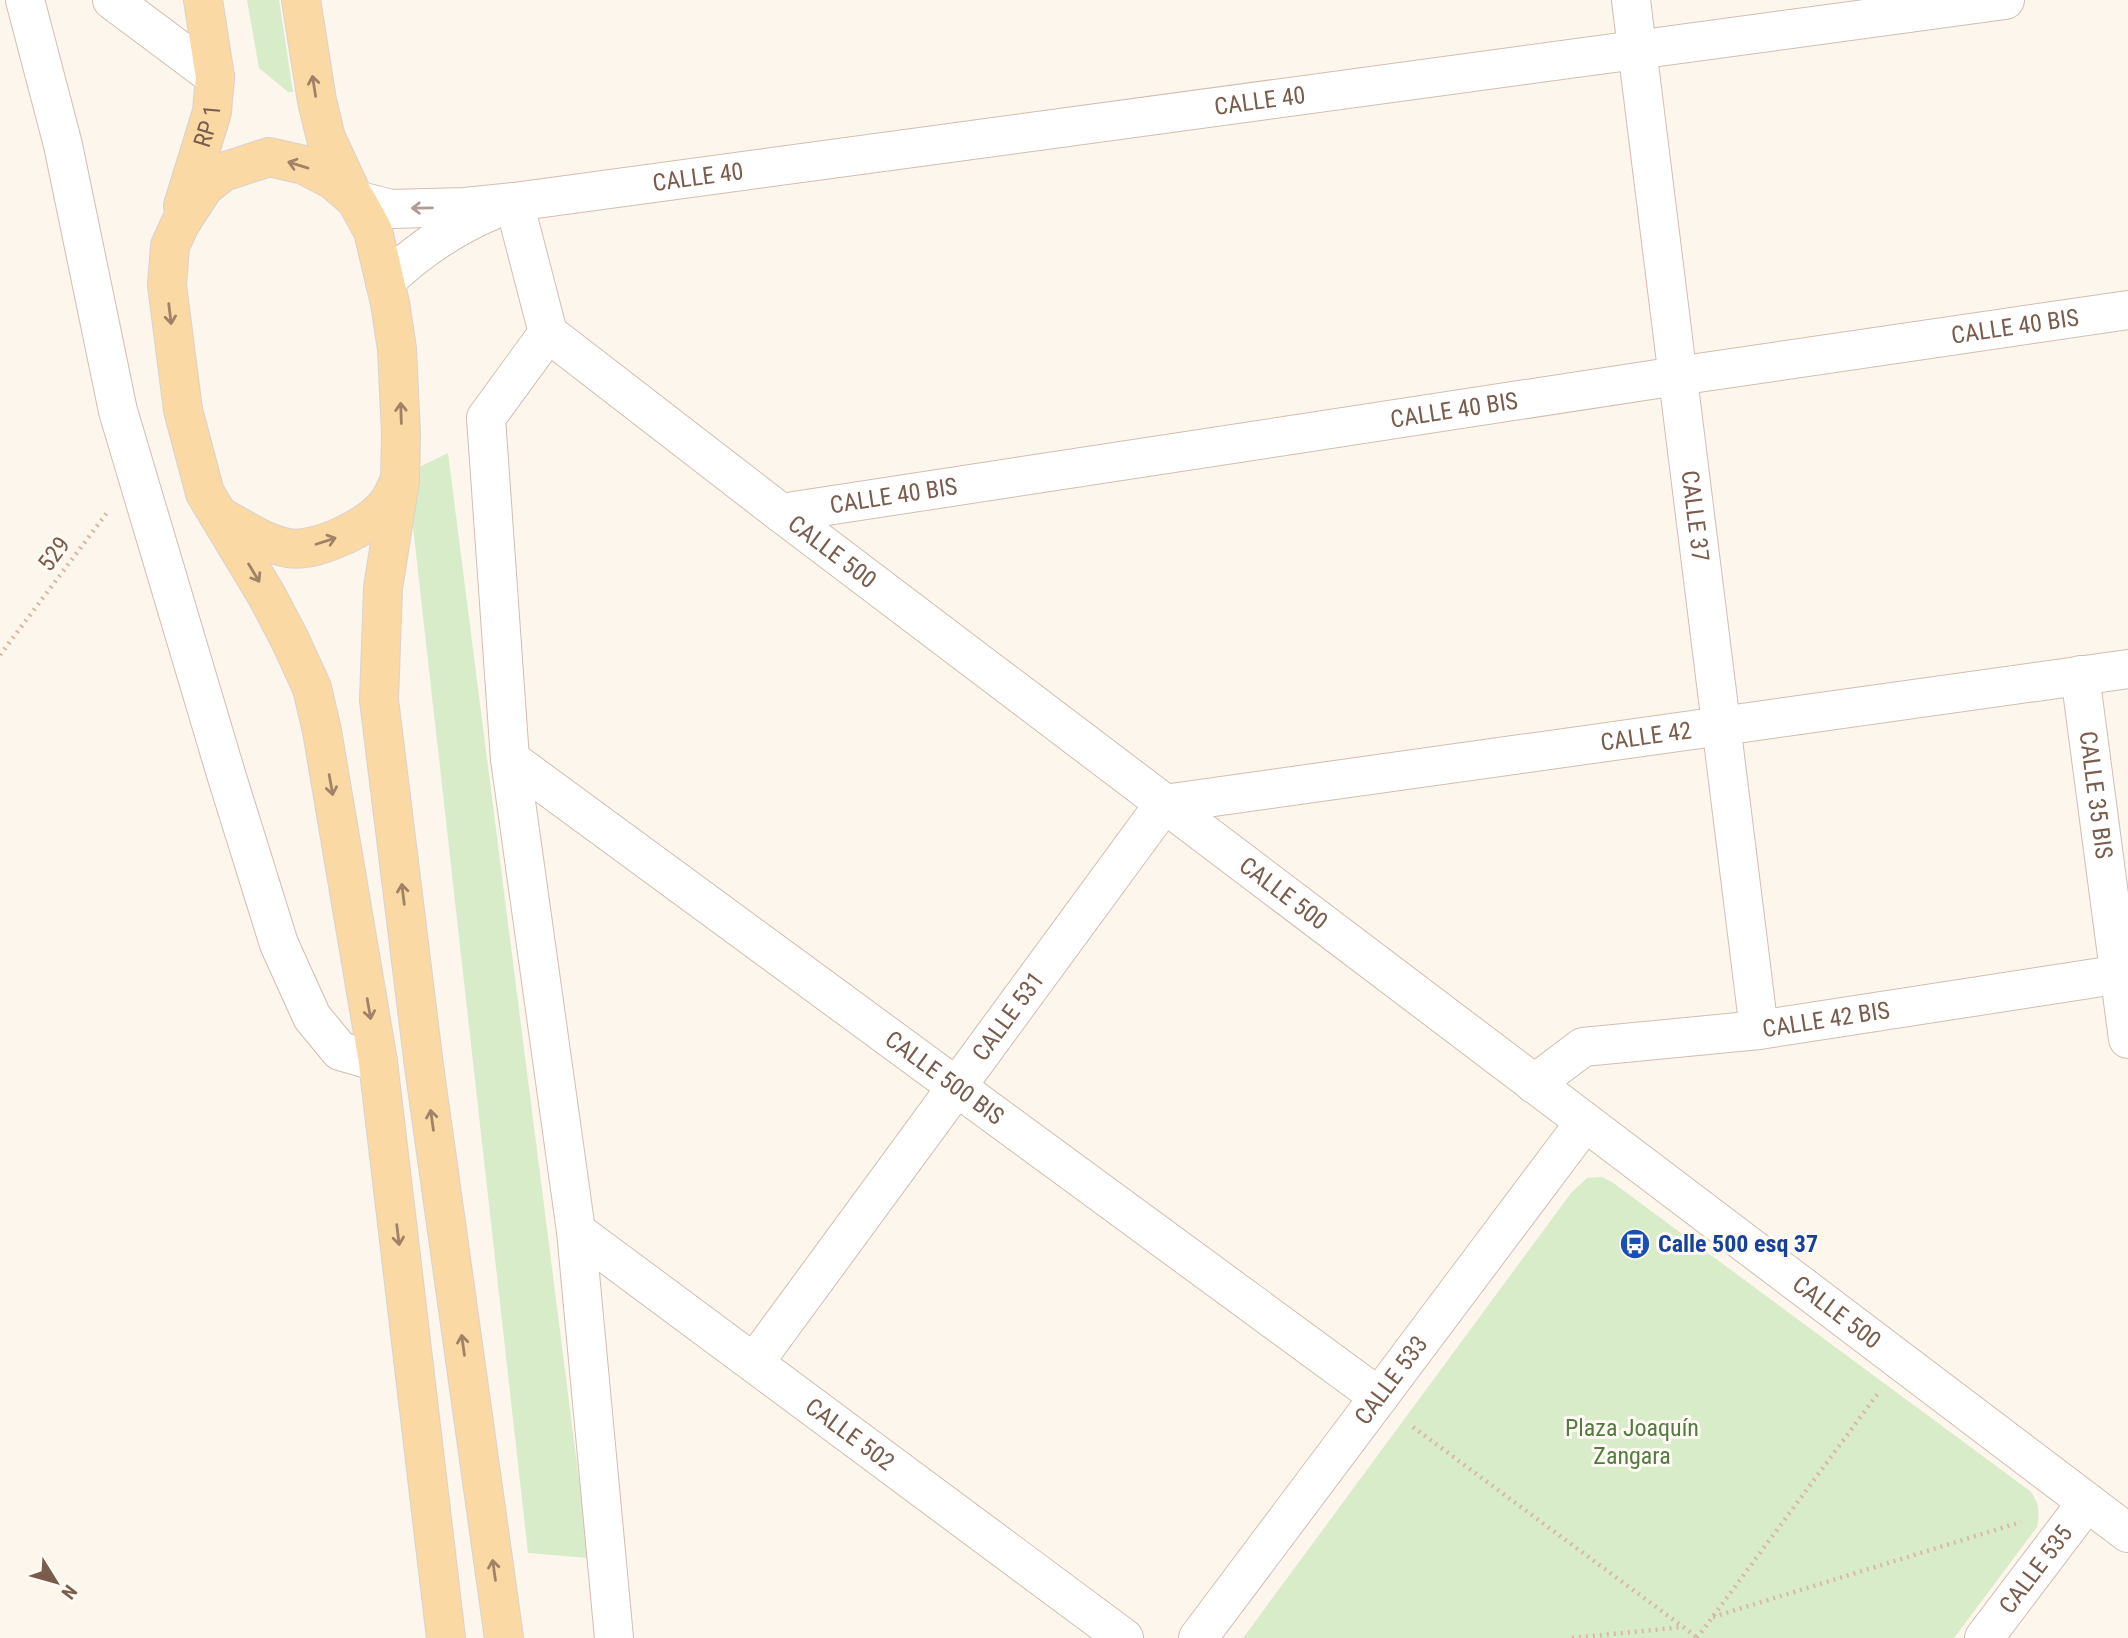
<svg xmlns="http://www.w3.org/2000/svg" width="2128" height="1638" font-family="'Roboto Condensed',sans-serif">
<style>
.green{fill:#d8ecc9}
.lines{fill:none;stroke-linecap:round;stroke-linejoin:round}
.minor-casing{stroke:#d1beb0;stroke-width:40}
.major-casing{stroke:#dad1cd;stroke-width:40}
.path{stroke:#d9b8a5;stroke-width:4.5;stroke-dasharray:2 5;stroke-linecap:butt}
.minor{stroke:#fff;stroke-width:38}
.major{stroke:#fbd9a5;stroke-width:38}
.oneway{stroke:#a18267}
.oneway2{stroke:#af9d94}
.labels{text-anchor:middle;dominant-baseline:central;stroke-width:6;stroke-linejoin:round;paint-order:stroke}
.street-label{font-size:24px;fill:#7a5c4d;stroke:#fffaf3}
.transit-label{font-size:24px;font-weight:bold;fill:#164399;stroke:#fffaf3;text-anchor:start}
.park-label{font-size:24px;fill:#537a41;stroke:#fffaf3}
</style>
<rect width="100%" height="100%" fill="#fdf6ec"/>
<g class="green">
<path d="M247,0h32l14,92h-5l-29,-24z"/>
<path d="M448,453l141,1105 -61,-5 -121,-1080z"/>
<path d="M1602,1177l10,5 418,309c9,11 10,22 7,36l-83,111h-711l328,-445 16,-15z"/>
</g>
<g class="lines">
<g class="minor-casing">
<g id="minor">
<path d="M25,0l38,145 55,266 108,363 53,170 33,73 28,34 38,11"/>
<path d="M112,0l103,77"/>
<path id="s1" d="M1631,0l128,1030"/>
<path id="s2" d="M356,200l35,9 74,-2 49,-5 1491,-202"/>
<path id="s3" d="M514,202l34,131 233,180 1347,1020"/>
<path d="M385,282c31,-30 68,-55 108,-72"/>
<path d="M548,333l-62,85 24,341 66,472 38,407"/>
<path id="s4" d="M781,513l896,-137 451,-66"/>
<path id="s5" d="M2080,675l48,364"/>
<path id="s6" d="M510,759l869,638"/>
<path id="s7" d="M1534,1084l49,-37 176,-17 369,-57"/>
<path id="s8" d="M576,1231l548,407"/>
<path id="s9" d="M754,1363l410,-559 964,-135"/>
<path id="s10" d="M1198,1638l387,-516"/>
<path id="s11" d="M1984,1638l103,-136"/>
</g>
</g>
<g class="major-casing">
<g id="major">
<path d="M301,0l16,101 9,37 27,58"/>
<path id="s12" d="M183,206l29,-94 3,-35 -12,-77"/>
<path d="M219,516c22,11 45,28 69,32 27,5 82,-21 98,-43 5,-5 8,-13 11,-19"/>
<path d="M446,1638l-68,-576 -56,-331 -10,-43 -22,-48 -23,-44 -62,-103 -22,-83 -16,-125 3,-39 10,-22 24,-37 19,-15 46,-15 35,8 29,15 23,20 17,31 17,72 7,46 4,85 -1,47 -17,107 -4,112 45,366 80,572"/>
</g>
</g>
<g class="path">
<path d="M0,655l109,-145"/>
<path d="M1413,1427l285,211"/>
<path d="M1713,1617l308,-95"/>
<path d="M1572,1638l111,-11"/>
<path d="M1697,1638l182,-246"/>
</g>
<use href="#minor" class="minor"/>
<use href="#major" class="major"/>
</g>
<defs><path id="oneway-shaft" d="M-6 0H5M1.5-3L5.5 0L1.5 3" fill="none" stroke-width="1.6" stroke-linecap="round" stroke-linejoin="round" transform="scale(1.75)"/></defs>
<g class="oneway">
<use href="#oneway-shaft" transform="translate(314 86) rotate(-99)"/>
<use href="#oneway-shaft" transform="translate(298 165) rotate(-163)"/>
<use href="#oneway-shaft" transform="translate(170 314) rotate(83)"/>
<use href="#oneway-shaft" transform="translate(401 413) rotate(-92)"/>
<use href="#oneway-shaft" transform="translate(326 541) rotate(-18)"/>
<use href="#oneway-shaft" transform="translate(254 573) rotate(59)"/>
<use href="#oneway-shaft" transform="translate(331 785) rotate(80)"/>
<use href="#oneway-shaft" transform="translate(403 894) rotate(-97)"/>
<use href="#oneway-shaft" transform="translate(369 1009) rotate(80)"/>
<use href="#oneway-shaft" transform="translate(432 1120) rotate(-98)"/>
<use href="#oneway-shaft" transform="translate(398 1235) rotate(83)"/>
<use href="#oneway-shaft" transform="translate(463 1345) rotate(-98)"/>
<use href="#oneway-shaft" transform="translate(494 1570) rotate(-98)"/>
</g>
<use class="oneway2" href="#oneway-shaft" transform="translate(422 208) rotate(179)"/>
<defs>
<g id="bus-disc" transform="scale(1.575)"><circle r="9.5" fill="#1a4fb4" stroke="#fffaf3"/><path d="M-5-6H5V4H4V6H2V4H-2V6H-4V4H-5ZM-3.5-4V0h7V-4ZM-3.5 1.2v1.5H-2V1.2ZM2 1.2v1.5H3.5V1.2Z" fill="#fff"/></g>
</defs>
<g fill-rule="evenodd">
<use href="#bus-disc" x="1635" y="1244"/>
</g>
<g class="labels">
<g class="street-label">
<text stroke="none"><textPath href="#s2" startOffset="912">CALLE 40</textPath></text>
<text stroke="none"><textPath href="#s12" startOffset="84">RP 1</textPath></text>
<text stroke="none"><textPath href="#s2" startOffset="345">CALLE 40</textPath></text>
<text stroke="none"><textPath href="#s4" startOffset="1248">CALLE 40 BIS</textPath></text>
<text stroke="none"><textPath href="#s4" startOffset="681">CALLE 40 BIS</textPath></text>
<text stroke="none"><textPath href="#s4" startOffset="114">CALLE 40 BIS</textPath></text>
<text stroke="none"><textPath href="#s1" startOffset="520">CALLE 37</textPath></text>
<text stroke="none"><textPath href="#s3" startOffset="494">CALLE 500</textPath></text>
<text transform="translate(54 554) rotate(-53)">529</text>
<text stroke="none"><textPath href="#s9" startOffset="1180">CALLE 42</textPath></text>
<text stroke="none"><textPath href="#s5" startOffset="121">CALLE 35 BIS</textPath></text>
<text stroke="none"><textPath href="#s3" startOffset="1060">CALLE 500</textPath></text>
<text stroke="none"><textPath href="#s9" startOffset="430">CALLE 531</textPath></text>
<text stroke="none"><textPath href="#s7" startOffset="306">CALLE 42 BIS</textPath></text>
<text stroke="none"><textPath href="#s6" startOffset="539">CALLE 500 BIS</textPath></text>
<text stroke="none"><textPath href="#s3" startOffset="1754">CALLE 500</textPath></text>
<text stroke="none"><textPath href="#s10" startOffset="322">CALLE 533</textPath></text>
<text stroke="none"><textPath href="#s8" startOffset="341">CALLE 502</textPath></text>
<text stroke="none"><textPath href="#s11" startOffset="86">CALLE 535</textPath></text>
</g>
<g class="transit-label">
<text x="1658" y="1244">Calle 500 esq 37</text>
</g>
<g class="park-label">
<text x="1632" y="1428">Plaza Joaquín<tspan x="1632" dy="28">Zangara</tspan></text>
</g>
</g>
<g transform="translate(56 1582) rotate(127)" stroke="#fffaf3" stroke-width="5" paint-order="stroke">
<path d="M0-5L12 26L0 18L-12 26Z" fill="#7a5c4d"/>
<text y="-10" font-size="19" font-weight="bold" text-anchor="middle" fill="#7a5c4d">N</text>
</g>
</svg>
